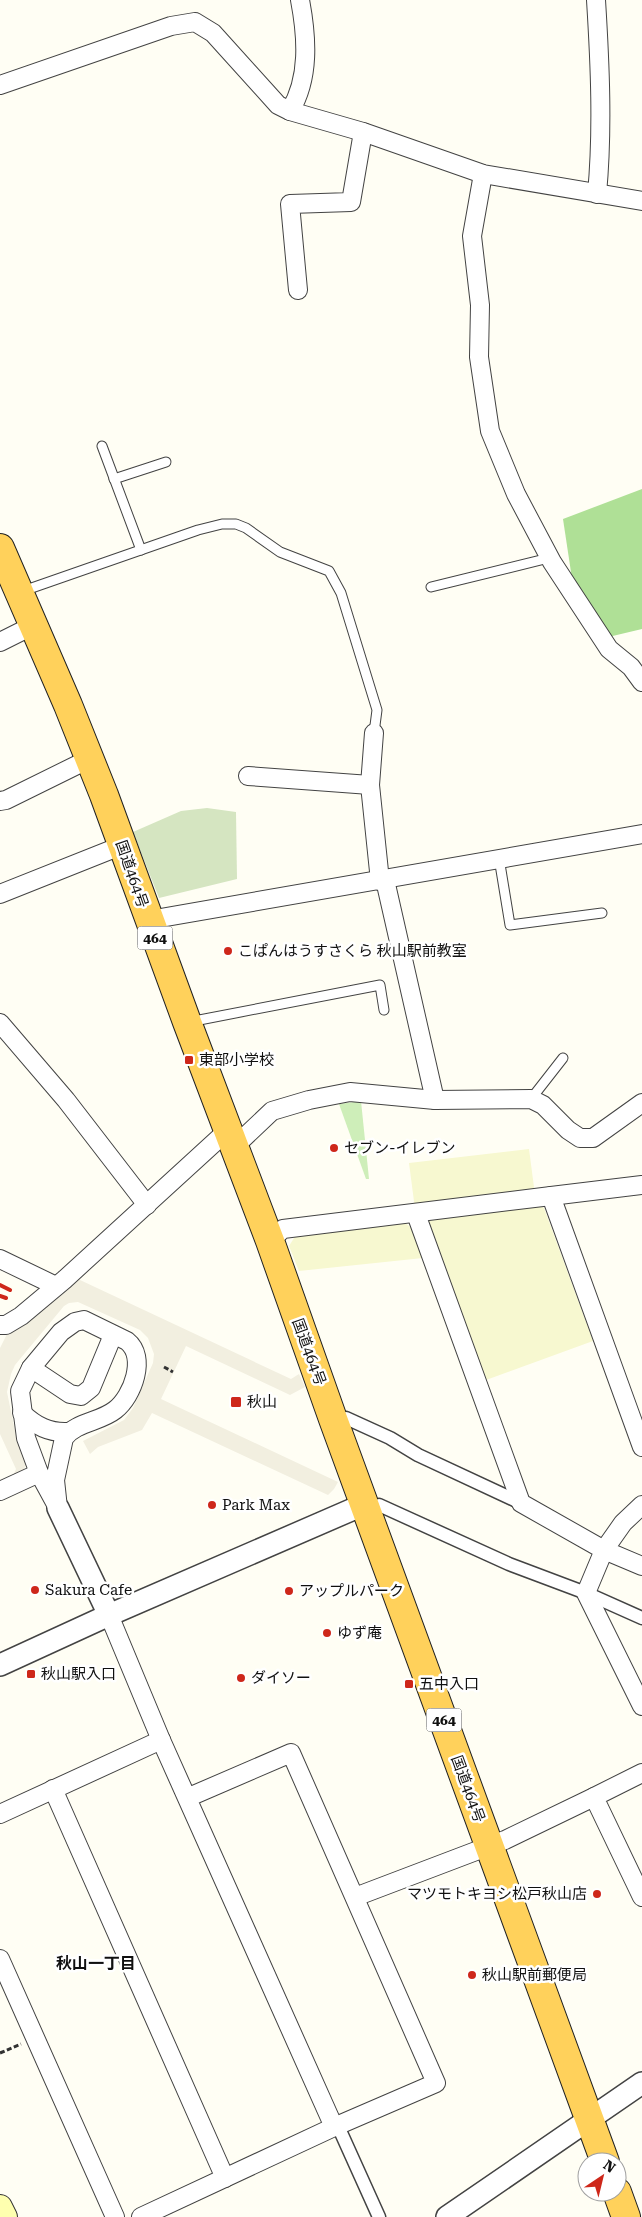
<svg xmlns="http://www.w3.org/2000/svg" width="642" height="2217" font-family="'Roboto Serif','Noto Sans JP',serif">
<style>
.farmland{fill:#f7f8d0}
.green{fill:#ceeeb9}
.forest{fill:#afe096}
.cemetery{fill:#d5e5c1}
.plaza{fill:#f2efe0}
.lines{fill:none;stroke-linecap:round;stroke-linejoin:round}
.service-casing{stroke:#434343;stroke-width:11}
.pedestrian-casing{stroke:#434343;stroke-width:15}
.minor-casing{stroke:#434343;stroke-width:20}
.tertiary-casing{stroke:#434343;stroke-width:24}
.secondary-casing{stroke:#323232;stroke-width:26}
.trunk-casing{stroke:#212121;stroke-width:30}
.path{stroke:#323232;stroke-width:3;stroke-dasharray:5 2.5;stroke-linecap:butt}
.service{stroke:#fff;stroke-width:9}
.pedestrian{stroke:#fff;stroke-width:12}
.minor{stroke:#fff;stroke-width:18}
.tertiary{stroke:#fff;stroke-width:21}
.secondary{stroke:#feffaf;stroke-width:24}
.trunk{stroke:#ffd15b;stroke-width:28}
.rail{stroke:#ce271a;stroke-width:4}
.poi-dot{fill:#ce271a;stroke:#fff;stroke-width:2}
.labels{text-anchor:middle;dominant-baseline:central;stroke-width:5;stroke-linejoin:round;paint-order:stroke}
.shield{fill:#fff;stroke:#585858;stroke-width:1}
.shield-label{font-size:14px;font-weight:bold;fill:#101010}
.street-label{font-size:15px;fill:#101010;stroke:#fff}
.poi-label{font-size:15px;fill:#101010;stroke:#fff;text-anchor:start}
.neighbourhood-label{font-size:16px;font-weight:bold;fill:#101010;stroke:#fff}
</style>
<rect width="100%" height="100%" fill="#fffef4"/>
<g class="farmland">
<path d="M529,1149l6,46 -120,14 -6,-46z"/>
<path d="M539,1205l5,3 49,133 -107,39 -59,-156 4,-6z"/>
<path d="M402,1221l10,7 11,30 -124,13 -10,-25 7,-11z"/>
</g>
<path class="green" d="M361,1101l8,78h-3l-27,-75z"/>
<path class="forest" d="M642,489v140l-42,10 -23,-27 -14,-93z"/>
<path class="cemetery" d="M207,808l29,4 1,67 -78,19 -26,-66 48,-21z"/>
<path class="plaza" d="M77,1269l3,11 211,99 8,-5 6,13 -15,8 -104,-49 -25,53 177,83 -4,7 -6,6 -176,-82 -10,17 -44,17 -8,7 -7,-13 41,-21 9,-12 20,-45 1,-9 -6,-16 -8,-8 -62,-28 -9,1 -5,3 -49,59 -4,9 -4,18 10,49 10,22 -4,8 -10,5 3,-7 -16,-35v-86l7,-14z"/>
<g class="lines">
<g class="service-casing">
<g id="service">
<path d="M102,446l39,104"/>
<path d="M114,479l52,-17"/>
<path d="M431,587l118,-29"/>
<path d="M23,591l175,-61 24,-6h14l10,4 34,24 49,19 12,22 36,117 -3,23"/>
<path d="M499,858l11,67 92,-12"/>
<path d="M189,1022l191,-37 4,25"/>
<path d="M531,1099l32,-41"/>
</g>
</g>
<g class="pedestrian-casing">
<g id="pedestrian">
<path d="M346,1418l44,20 28,17 103,48"/>
<path d="M379,1505l130,59 77,29 56,25"/>
<path d="M338,2126l41,91"/>
</g>
</g>
<g class="minor-casing">
<g id="minor">
<path d="M596,0c4,64 7,130 1,194"/>
<path d="M0,85l171,-59 24,-4 18,11 65,72 12,6 73,21 120,42 159,27"/>
<path d="M290,111c20,-33 17,-74 10,-111"/>
<path d="M483,174l-11,62 8,69 -1,52 11,74 26,63 36,68 57,87 22,18 11,15"/>
<path d="M298,290l-8,-86 61,-2 12,-70"/>
<path d="M0,642l34,-17"/>
<path d="M374,733l-4,52 10,96"/>
<path d="M248,776l122,9"/>
<path d="M0,801l6,-1 73,-36 13,-2"/>
<path d="M385,880l50,220"/>
<path d="M0,894l123,-49"/>
<path d="M149,920l493,-86"/>
<path d="M0,1023l66,77 81,105"/>
<path d="M234,1147l38,-36 37,-11 41,-8 85,8 96,-1 12,6 25,25 12,8h13l49,-35"/>
<path d="M642,1185l-91,11 91,251"/>
<path d="M416,1214l105,289 83,47 -18,43 56,113"/>
<path d="M270,1241l13,-12 268,-33"/>
<path d="M0,1259l56,27"/>
<path d="M84,1320l43,21c20,16 6,55 -12,69 -15,12 -39,12 -51,28l-9,42 3,28 -19,-35 -13,-35 -6,-47 11,-23 30,-36 14,-10z"/>
<path d="M0,1325h6l15,-9 43,-36 163,-149"/>
<path d="M31,1368l39,26 11,2 10,-8 22,-53"/>
<path d="M22,1413c14,13 27,20 46,19"/>
<path d="M0,1491l39,-18"/>
<path d="M642,1505l-19,18 -19,27 38,16"/>
<path d="M109,1615l52,125 173,387 102,-44 -145,-330 -102,44"/>
<path d="M642,1773l-48,24 48,100"/>
<path d="M53,1789l172,389"/>
<path d="M0,1814l161,-74"/>
<path d="M355,1897l150,-57 89,-43"/>
<path d="M0,1959l115,258"/>
<path d="M141,2217l193,-90"/>
</g>
</g>
<g class="tertiary-casing">
<g id="tertiary">
<path d="M58,1508l51,107"/>
<path d="M0,1665l109,-50 256,-111"/>
<path d="M447,2217l195,-134"/>
</g>
</g>
<g class="secondary-casing">
<path id="secondary" d="M0,2207l5,10"/>
</g>
<g class="trunk-casing">
<g id="trunk">
<path d="M0,548l68,157 36,90 83,227 83,219 63,178 272,743"/>
<path d="M617,2192l9,25"/>
</g>
</g>
<g class="path">
<path d="M164,1367l9,5"/>
<path d="M0,2053l21,-9"/>
</g>
<use href="#service" class="service"/>
<use href="#pedestrian" class="pedestrian"/>
<use href="#minor" class="minor"/>
<use href="#tertiary" class="tertiary"/>
<use href="#secondary" class="secondary"/>
<use href="#trunk" class="trunk"/>
<g class="rail">
<path d="M0,1285l10,5"/>
<path d="M0,1296l6,2"/>
</g>
</g>
<g class="poi-dot">
<circle cx="228" cy="951" r="5"/>
<rect x="184" y="1055" width="10" height="10" rx="2.5"/>
<circle cx="334" cy="1148" r="5"/>
<rect x="230" y="1396" width="12" height="12" rx="2.5"/>
<circle cx="212" cy="1505" r="5"/>
<circle cx="35" cy="1590" r="5"/>
<circle cx="289" cy="1591" r="5"/>
<circle cx="327" cy="1633" r="5"/>
<rect x="26" y="1669" width="10" height="10" rx="2.5"/>
<circle cx="241" cy="1678" r="5"/>
<rect x="404" y="1679" width="10" height="10" rx="2.5"/>
<circle cx="597" cy="1894" r="5"/>
<circle cx="472" cy="1975" r="5"/>
</g>
<g class="labels">
<g class="shield">
<rect x="137.5" y="926.5" width="35" height="23" rx="4"/>
<rect x="426.5" y="1708.5" width="35" height="23" rx="4"/>
</g>
<g class="shield-label">
<text x="155" y="938">464</text>
<text x="444" y="1720">464</text>
</g>
<g class="street-label">
<text transform="translate(132 874) rotate(71)">国道464号</text>
<text transform="translate(309 1352) rotate(70)">国道464号</text>
<text transform="translate(468 1789) rotate(70)">国道464号</text>
</g>
<g class="poi-label">
<text x="238" y="951">こぱんはうすさくら 秋山駅前教室</text>
<text x="199" y="1060">東部小学校</text>
<text x="344" y="1148">セブン-イレブン</text>
<text x="247" y="1402">秋山</text>
<text x="222" y="1505">Park Max</text>
<text x="45" y="1590">Sakura Cafe</text>
<text x="299" y="1591">アップルパーク</text>
<text x="337" y="1633">ゆず庵</text>
<text x="41" y="1674">秋山駅入口</text>
<text x="251" y="1678">ダイソー</text>
<text x="419" y="1684">五中入口</text>
<text x="587" y="1894" text-anchor="end">マツモトキヨシ松戸秋山店</text>
<text x="482" y="1975">秋山駅前郵便局</text>
</g>
<g class="neighbourhood-label">
<text x="96" y="1963">秋山一丁目</text>
</g>
</g>
<g transform="translate(602 2177) rotate(35)"><circle r="24" fill="#ffffff" stroke="#9f9f9f"/>
<path d="M0-4L9 19L0 12L-9 19Z" fill="#ce271a"/>
<text y="-8" font-size="14" font-weight="bold" text-anchor="middle" fill="#101010">N</text>
</g>
</svg>
